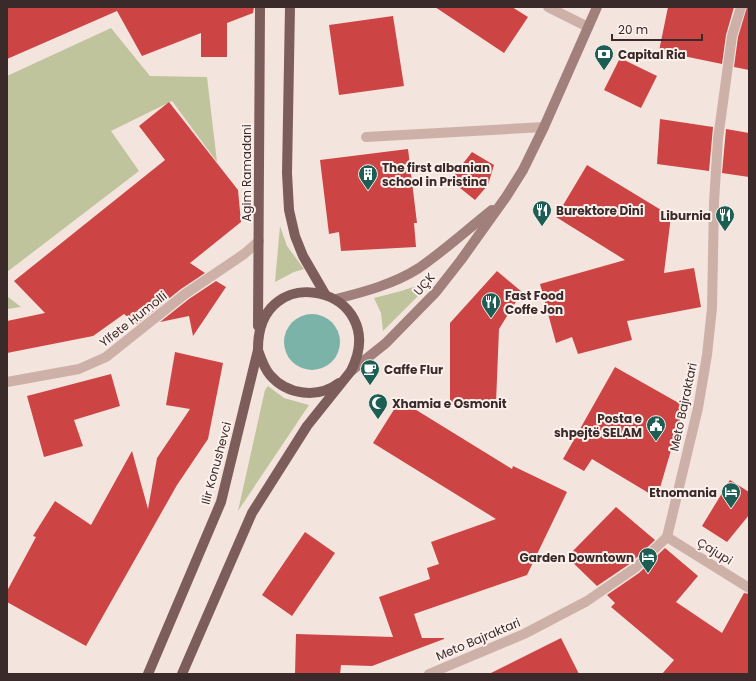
<svg xmlns="http://www.w3.org/2000/svg" width="756" height="681" font-family="Poppins,sans-serif">
<style>
.green{fill:#c0c49d}
.water{fill:#7bb3a8}
.building{fill:#cc4544}
.lines{fill:none;stroke-linecap:round;stroke-linejoin:round}
.lane{stroke:#cdb1a9;stroke-width:10}
.street{stroke:#cdb1a9;stroke-width:10}
.secondary{stroke:#a17f7a;stroke-width:10}
.primary{stroke:#7c5d5a;stroke-width:10}
.labels{text-anchor:middle;dominant-baseline:central;stroke-width:4;stroke-linejoin:round;paint-order:stroke}
.poi-label{font-size:12px;font-weight:bold;fill:#3a2a29;stroke:#fbf0eb;text-anchor:start}
.street-label{font-size:12px;fill:#3a2a29;stroke:#fbf0eb}
</style>
<rect width="100%" height="100%" fill="#f4e4de"/>
<g class="green">
<path d="M111,28l39,48 57,1 10,85 -45,-61 -61,30 28,40 -132,101v-196z"/>
<path d="M280,226l7,20 17,23 -10,3 -19,10z"/>
<path d="M429,282l-8,11 -38,38 -2,-18 -7,-15 27,-7z"/>
<path d="M7,296l14,11 -14,2z"/>
<path d="M268,386l16,12 25,7 -71,106 27,-121z"/>
</g>
<circle class="water" cx="312" cy="342" r="28"/>
<g class="building">
<path d="M7,7h247l-1,6 -26,10v34h-26v-24l-59,23 -25,-45 -110,48z"/>
<path d="M435,7h77l16,10 -24,36z"/>
<path d="M668,7h66l-8,28 -4,29 -63,-13z"/>
<path d="M747,7h2v63l-15,-3 4,-30z"/>
<path d="M393,16l11,70 -65,9 -10,-70z"/>
<path d="M620,58l37,18 -16,32 -37,-18z"/>
<path d="M169,102l69,88 3,32 -51,41 15,10 -24,16 -44,35 -13,-10 -31,22 -86,17v-32l38,-8 -31,-32 151,-121 -26,-34z"/>
<path d="M660,119l53,8 -4,44 -52,-7z"/>
<path d="M726,129l23,4v44l-27,-4z"/>
<path d="M408,149l9,74h-3l2,24 -75,4 -2,-19 -10,2 -9,-74z"/>
<path d="M472,152l22,13 -6,20 -13,15 -25,-20z"/>
<path d="M587,165l84,51 -7,57 30,-5 7,39 -74,14 5,19 -54,14 -6,-17 -16,6 -16,-59 85,-24 -69,-43z"/>
<path d="M497,271l25,21 -23,37 -3,74 -46,2v-82z"/>
<path d="M216,281l10,6 -33,49 -4,-20 -29,6 29,-23z"/>
<path d="M175,352l48,11 -15,76 -31,46 -91,161 -79,-44v-11l29,-54 -3,-1 22,-35 36,24 41,-74 16,58 9,-51 33,-49 -24,-4z"/>
<path d="M615,367l69,39 -27,92 -65,-39 -8,12 -21,-12z"/>
<path d="M111,374l9,32 -46,14 9,26 -39,11 -17,-61z"/>
<path d="M400,400l112,69 1,-3 54,26 -40,83 -113,39 8,24h22v1l-72,27 -31,-1 -1,9h-45l1,-40 97,3 -14,-40 51,-18 -3,-11 12,-4 -8,-22 65,-23 -123,-76z"/>
<path d="M730,480l19,12v23l-22,27 -25,-16z"/>
<path d="M616,507l39,33 -24,23 -34,23 -30,-29z"/>
<path d="M305,532l30,21 -43,63 -30,-21z"/>
<path d="M665,548l33,28 -22,26 46,31 22,-40 5,1v80h-87l12,-14 -63,-53 4,-4 -8,-8 32,-22z"/>
<path d="M561,638l18,36h-90z"/>
</g>
<g class="lines">
<g class="lane">
<path d="M548,7l40,20"/>
<path d="M366,137l178,-10"/>
</g>
<g class="street">
<path d="M7,382l72,-13 27,-12 79,-63 59,-40 15,-13"/>
<path d="M667,537l82,51"/>
<path d="M429,674l95,-40 63,-33 48,-33 32,-31 31,-129 9,-53 5,-47 2,-106 4,-63 14,-103 9,-29"/>
</g>
<g class="secondary">
<path d="M336,299c28,-7 58,-15 83,-31 26,-18 49,-39 73,-58"/>
<path d="M351,371l35,-28 50,-51 25,-32 45,-63 17,-27 21,-43 53,-120"/>
</g>
<g class="primary">
<path d="M290,7l-3,166 2,37 6,26 8,20 22,38"/>
<path d="M258,326l2,-319"/>
<path d="M258,350c3,9 6,18 12,25 17,20 48,24 69,8"/>
<path d="M148,674l73,-172 37,-152c-1,-95 135,-62 93,21l-44,55 -55,87 -70,161"/>
</g>
</g>
<defs>
<g id="bank-pin" transform="scale(1)"><path d="M0 17L-7.5 6A9.5 9.5 0 1 1 7.5 6Z" fill="#1c5e53" stroke="#fbf0eb"/><path d="M-6-4H6V4H-6ZM0-2.3a2.3 2.3 0 1 0 0 4.6a2.3 2.3 0 1 0 0-4.6Z" fill="#fff"/></g>
<g id="building-pin" transform="scale(1)"><path d="M0 17L-7.5 6A9.5 9.5 0 1 1 7.5 6Z" fill="#1c5e53" stroke="#fbf0eb"/><path d="M-4-6H4V6H1V3H-1V6H-4ZM-2.5-4.3h1.7v1.8h-1.7ZM.8-4.3h1.7v1.8H.8ZM-2.5-1h1.7V.8h-1.7ZM.8-1h1.7V.8H.8Z" fill="#fff"/></g>
<g id="restaurant-pin" transform="scale(1)"><path d="M0 17L-7.5 6A9.5 9.5 0 1 1 7.5 6Z" fill="#1c5e53" stroke="#fbf0eb"/><path d="M-5-6h1v4h1v-4h1v4h1v-4h1v5L-1.5 .5V6h-2V.5L-5-1ZM5-6V6H3V1.5H1.5Q1.5-4 5-6Z" fill="#fff"/></g>
<g id="cafe-pin" transform="scale(1)"><path d="M0 17L-7.5 6A9.5 9.5 0 1 1 7.5 6Z" fill="#1c5e53" stroke="#fbf0eb"/><path d="M-5.5-4.5H6V0H3Q3 3.5 0 3.5H-2.5Q-5.5 3.5-5.5 0ZM3-3.2v2h1.7v-2ZM-6 4.5H4V6H-6Z" fill="#fff"/></g>
<g id="mosque-pin" transform="scale(1)"><path d="M0 17L-7.5 6A9.5 9.5 0 1 1 7.5 6Z" fill="#1c5e53" stroke="#fbf0eb"/><path d="M3.5-4.9A6 6 0 1 0 3.5 4.9A5 5 0 1 1 3.5-4.9Z" fill="#fff"/></g>
<g id="civic-pin" transform="scale(1)"><path d="M0 17L-7.5 6A9.5 9.5 0 1 1 7.5 6Z" fill="#1c5e53" stroke="#fbf0eb"/><path d="M-.6-6.5H3V-4.5H.6V-3L4-1V1h2V6H-6V1h2V-1L-.6-3ZM-1.2 2.5V6h2.4V2.5Z" fill="#fff"/></g>
<g id="hotel-pin" transform="scale(1)"><path d="M0 17L-7.5 6A9.5 9.5 0 1 1 7.5 6Z" fill="#1c5e53" stroke="#fbf0eb"/><path d="M-6-4.5h1.5V1H6V5H4.5V3h-9V5H-6ZM-4 0a1.8 1.8 0 1 1 3.6 0ZM.5 0V-2.5h3Q6-2.5 6 0Z" fill="#fff"/></g>
</defs>
<g fill-rule="evenodd">
<use href="#bank-pin" x="604" y="54"/>
<use href="#building-pin" x="368" y="174"/>
<use href="#restaurant-pin" x="542" y="210"/>
<use href="#restaurant-pin" x="725" y="215"/>
<use href="#restaurant-pin" x="491" y="302"/>
<use href="#cafe-pin" x="370" y="369"/>
<use href="#mosque-pin" x="378" y="403"/>
<use href="#civic-pin" x="656" y="425"/>
<use href="#hotel-pin" x="731" y="492"/>
<use href="#hotel-pin" x="648" y="557"/>
</g>
<g class="labels">
<g class="poi-label">
<text x="618" y="54">Capital Ria</text>
<text x="382" y="167">The first albanian<tspan x="382" dy="14">school in Pristina</tspan></text>
<text x="556" y="210">Burektore Dini</text>
<text x="711" y="215" text-anchor="end">Liburnia</text>
<text x="505" y="295">Fast Food<tspan x="505" dy="14">Coffe Jon</tspan></text>
<text x="384" y="369">Caffe Flur</text>
<text x="392" y="403">Xhamia e Osmonit</text>
<text x="642" y="418" text-anchor="end">Posta e<tspan x="642" dy="14">shpejtë SELAM</tspan></text>
<text x="717" y="492" text-anchor="end">Etnomania</text>
<text x="634" y="557" text-anchor="end">Garden Downtown</text>
</g>
<g class="street-label">
<text transform="translate(246 173) rotate(-90)">Agim Ramadani</text>
<text transform="translate(424 284) rotate(-49)">UÇK</text>
<text transform="translate(133 319) rotate(-38)">Ylfete Humolli</text>
<text transform="translate(683 407) rotate(-78)">Meto Bajraktari</text>
<text transform="translate(216 463) rotate(-75)">Ilir Konushevci</text>
<text transform="translate(715 551) rotate(32)">Çajupi</text>
<text transform="translate(478 639) rotate(-23)">Meto Bajraktari</text>
</g>
</g>
<rect width="756" height="681" fill="none" stroke="#3a2a29" stroke-width="16"/>
<path d="M612 34v6h90v-6" fill="none" stroke="#3a2a29" stroke-width="2"/>
<text x="618" y="34" font-size="12" fill="#3a2a29" stroke="#fbf0eb" stroke-width="3" paint-order="stroke">20 m</text>
</svg>
